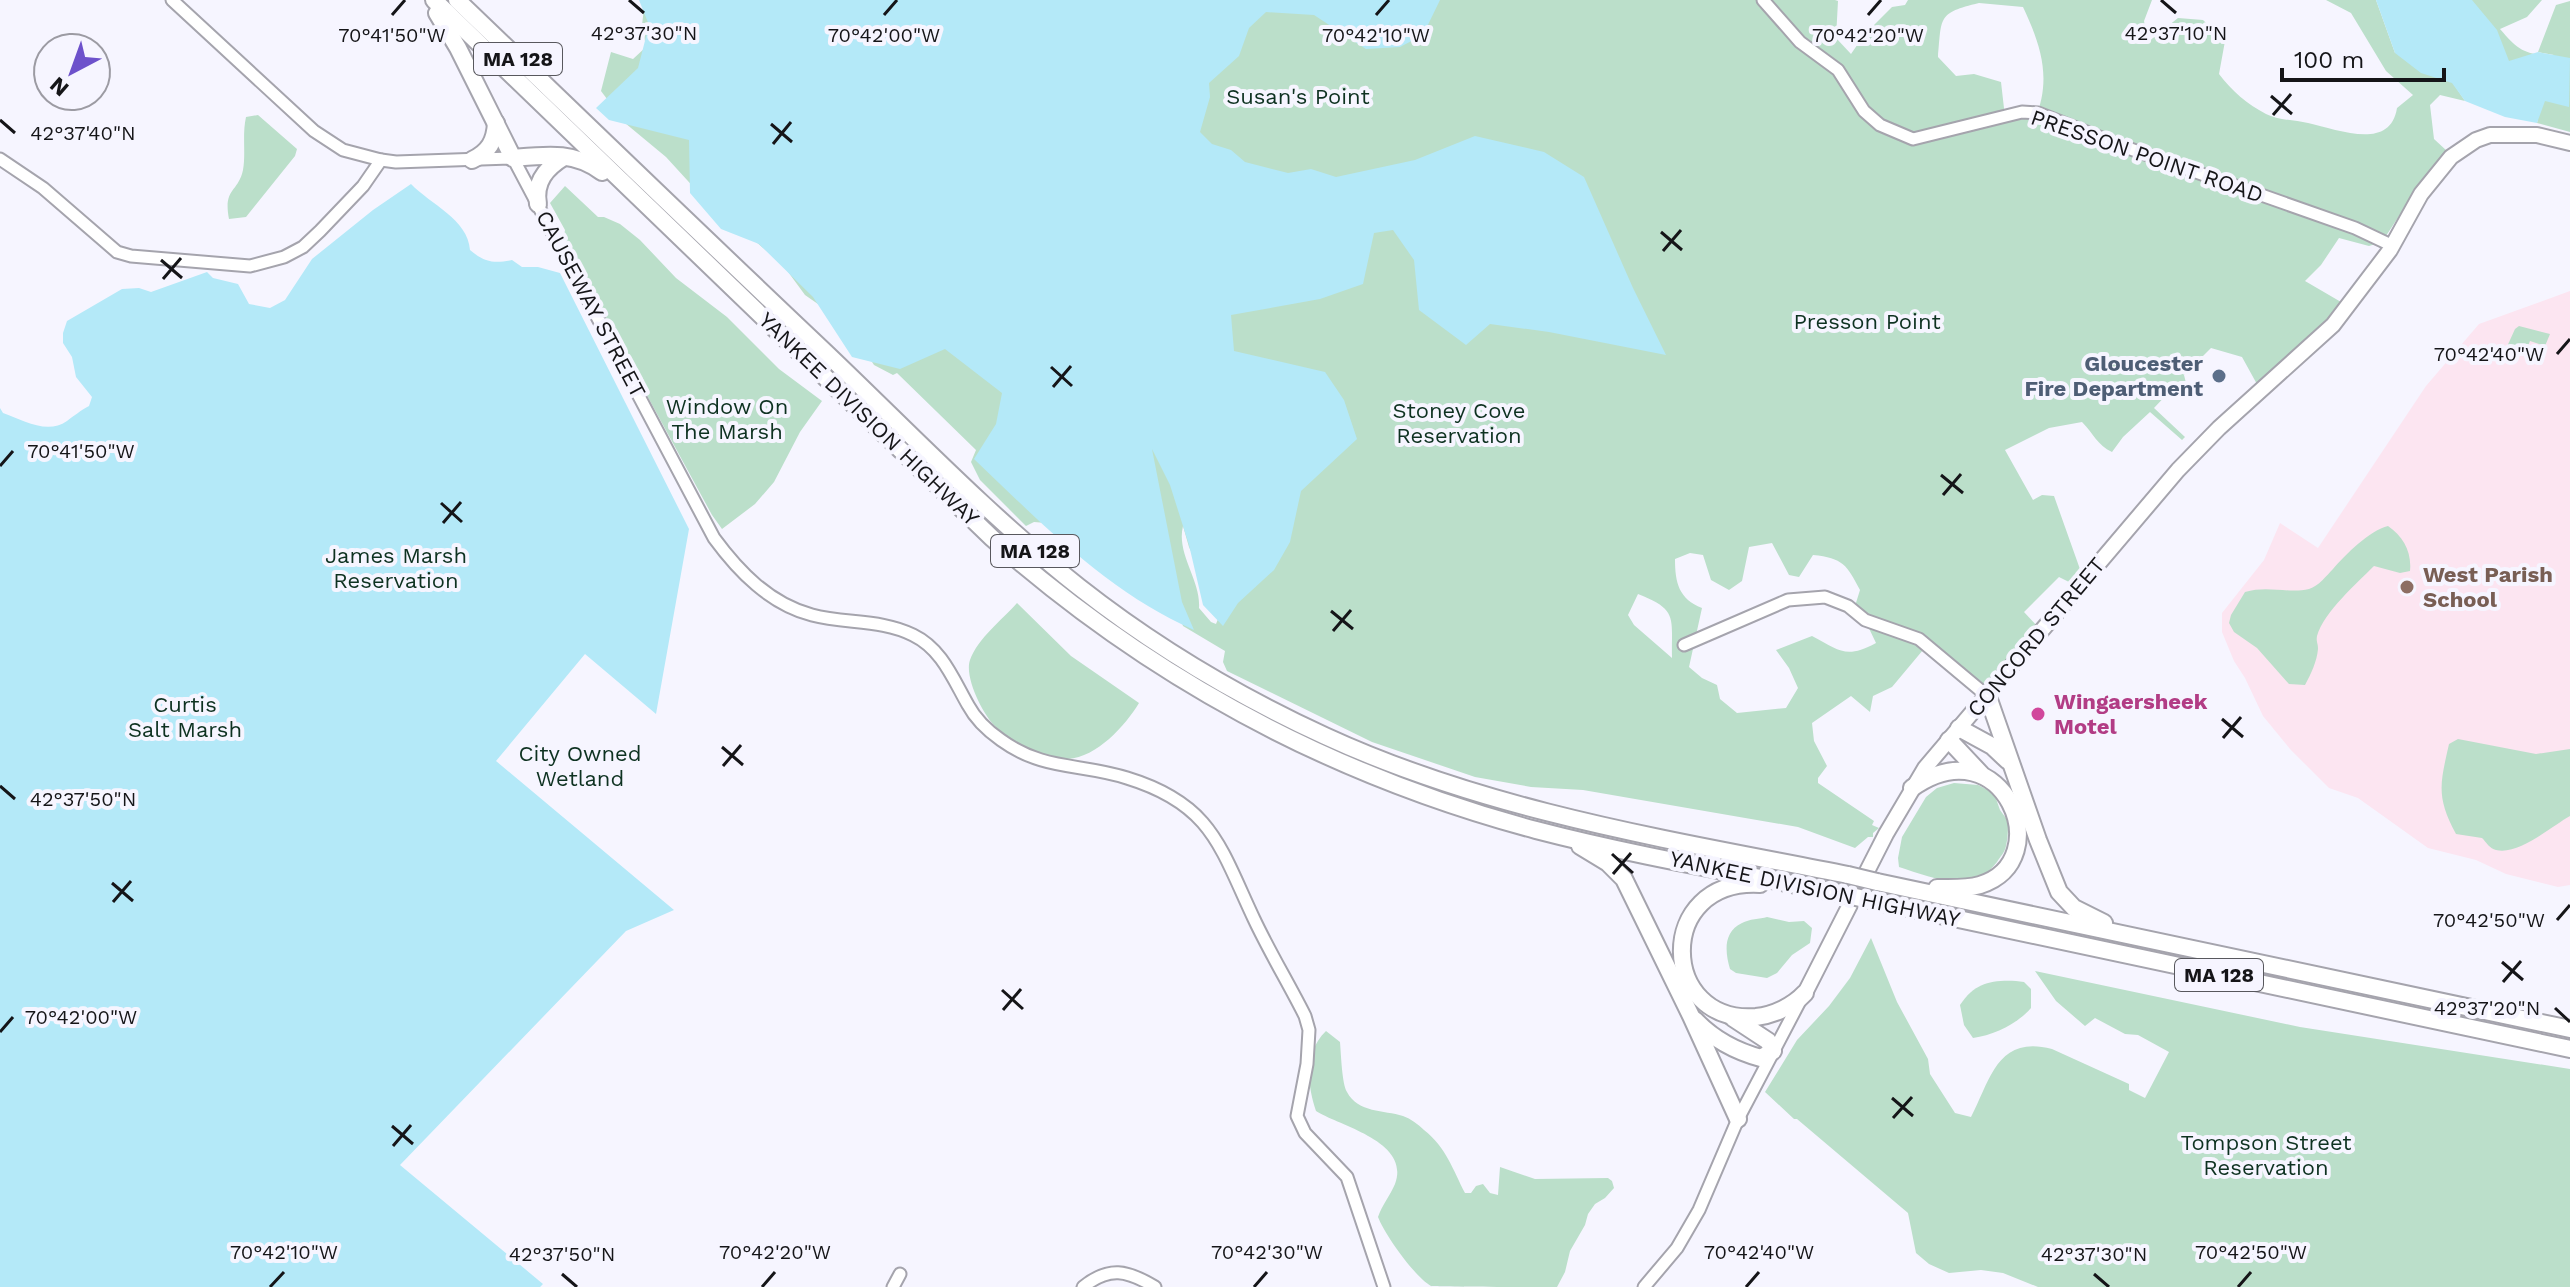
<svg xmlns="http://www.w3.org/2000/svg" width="2570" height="1287" font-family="'Work Sans',sans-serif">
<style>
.education{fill:#fce5f1}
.green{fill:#bbdfca;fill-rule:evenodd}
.water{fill:#b4e9f8}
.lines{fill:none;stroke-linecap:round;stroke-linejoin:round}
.minor-casing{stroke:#a5a4ad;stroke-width:15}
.major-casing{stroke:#a5a4ad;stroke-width:18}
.highway-casing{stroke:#a5a4ad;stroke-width:20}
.minor{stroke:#fff;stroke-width:11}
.major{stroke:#fff;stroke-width:14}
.highway{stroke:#fff;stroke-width:16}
.highway-bridge-casing{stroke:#a5a4ad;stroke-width:20;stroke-linecap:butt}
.highway-bridge{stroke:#fff;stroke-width:16}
.ticks{fill:none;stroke:#151518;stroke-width:3}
.service-dot{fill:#5c6f8a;stroke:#f6f5ff;stroke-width:3}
.education-dot{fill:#8d6e63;stroke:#f6f5ff;stroke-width:3}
.hotel-dot{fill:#d1479c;stroke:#f6f5ff;stroke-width:3}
.labels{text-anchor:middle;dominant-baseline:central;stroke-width:8;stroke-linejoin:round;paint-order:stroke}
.shield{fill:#f6f5ff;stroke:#58585d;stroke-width:2}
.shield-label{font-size:20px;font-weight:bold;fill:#151518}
.park-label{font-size:22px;fill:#0e3221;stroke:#f6f5ff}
.street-label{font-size:22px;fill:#151518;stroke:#f6f5ff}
.service-label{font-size:22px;font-weight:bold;fill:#4e5e75;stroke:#f6f5ff;text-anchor:end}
.education-label{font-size:22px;font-weight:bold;fill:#785e54;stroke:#f6f5ff;text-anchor:start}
.hotel-label{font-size:22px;font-weight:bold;fill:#b23c85;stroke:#f6f5ff;text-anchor:start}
.ticks-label{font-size:20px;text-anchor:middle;fill:#151518;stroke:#f6f5ff;stroke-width:8;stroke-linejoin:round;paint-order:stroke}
</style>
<rect width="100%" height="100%" fill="#f6f5ff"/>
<path class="education" d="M2570,291v594l-12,2 -52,-13 -30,-14 -48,-12 -70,-50 -29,-10 -39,-39 -27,-33 -18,-38 -11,-17 -12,-29v-19l42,-53 16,-37 38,25 108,-162 53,-62z"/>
<g class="green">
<path d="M1429,0h406l3,1 -2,37 15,16 13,-19 28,-28 13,-2 3,-5h244l-8,21 4,21 30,-24 25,2 22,21 -6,33c13,17 28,30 47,40 11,6 29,6 42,9 29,6 82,29 89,-15l16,-13 -27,-24 -35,-58 -25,-13h50l19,53 -2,-53h149l-15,17 -27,12c19,22 25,26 54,26l-16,-3 18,-47 14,-4v131l-33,-9 1,-4 -85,-36 12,18 -25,-6 -10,10 4,34 13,12 -31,39 -34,52 -13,4 -30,-8 -18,27 -16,16 36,21 -42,51 -41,33 -16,-29 -31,-9 -27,27 4,16 -17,-1 -17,18 31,29 -3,3 -32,-28 -27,25 -11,15c-15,-7 -18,-18 -30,-30l-33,6 -44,22 28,50 9,-5 12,1 27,76 -8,12 -14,-7 -35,35 13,14 -51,61 -13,3 -50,-40 -31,37 -19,9 -3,16 -19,-16 -39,27 2,18 13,25 -9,12v5l56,38 -2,4 7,3 -6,5v4h-5l-13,11 -57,-21 -215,-37 -52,-3 -56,-10 -103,-35 -145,-71 -4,-9 2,-11 -42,-25 -2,-6 -123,-96 -24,-2 -8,4 -46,-46 -9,-18 5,-12 -79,-77 -4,2 -19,-10 -26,-40 -43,-30 -22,-30 -85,-73 -32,-35 -41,-34 -24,-32 10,-39 22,7 13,-12 -4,-22 2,-17 554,146 -7,-45 57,-96zM1979,3l44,4c18,38 29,72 12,112l-13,-2 -10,4 -7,-4 -4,-35 -27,-8 -18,2 -18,-19c4,-40 -1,-44 41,-54zM1183,526l6,21 31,67 -4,10 -5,-2 -12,-14c2,-28 -23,-54 -16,-82zM1772,543l17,32 10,2 14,-22c30,3 34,10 47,35l-5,16 10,14 11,23c-30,16 -36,8 -64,-7l-36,14 13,18 9,20 -12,20 -49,5 -17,-14 -3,-14 -15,-7 -13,-11 13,-59c-23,-9 -27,-25 -27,-49l15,-6 13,2 8,25 18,10 13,-9 7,-34zM1638,594c41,16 33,24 34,64l-38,-33 -6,-10z"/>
<path d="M258,115l39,34 -2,7 -49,61 -17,2c-6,-31 9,-26 14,-49 3,-17 -1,-35 3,-53z"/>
<path d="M565,186l33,31h6l16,7 20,16 36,38 51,39 52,52 43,32 -22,31 -26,50 -19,22 -33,25 -10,-14 -143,-263 -5,-16 1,-6 -15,-27z"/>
<path d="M2519,326l31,8 -5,12 -15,-5c-4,10 -7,12 -19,14l-6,-4 10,-22z"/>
<path d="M2388,526c15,10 24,26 22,45l-10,2 -26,-7c-17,17 -50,46 -57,70 -1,6 1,7 1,13 -1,12 -7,25 -13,36l-16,-1 -32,-36 -23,-16 -5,-9 2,-8 14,-23c23,-7 44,2 64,-3 10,-3 17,-13 24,-20 12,-14 37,-39 55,-43z"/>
<path d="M1017,603l54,53 68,47c-14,23 -42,54 -71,56 -20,1 -58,-18 -72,-32 -13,-12 -32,-50 -26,-67 8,-22 32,-40 47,-57z"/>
<path d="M2458,739l78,15 34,-5v67c-18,10 -52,40 -74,34 -6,-1 -10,-8 -14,-12l-26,-4c-20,-37 -16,-50 -7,-90z"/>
<path d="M1954,783l24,2 16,8 6,17 8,11c0,8 0,17 -2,25 -1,6 -6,11 -9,16 -26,34 -66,15 -98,5l-1,-9 4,-21 24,-40 11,-9z"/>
<path d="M1767,917l22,5 15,-1 8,7 -2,15 -18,12 -15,18 -10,5 -31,-5 -6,-4c-5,-17 -7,-37 12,-46 7,-4 18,-4 25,-6z"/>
<path d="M1871,938l26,64 31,57 2,15 25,39 16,4c20,-38 26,-82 81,-68l77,35v6l16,8 24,-46 -31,-17 -13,-1 -30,-16 -10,8 -29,-25 -21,-30 265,56 270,42v218h-532l-35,-14 -22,-3 -32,3 -20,-9 -13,-11 -8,-40 -111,-94h-3l-29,-27 32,-52 32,-34 21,-28z"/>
<path d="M2016,981l8,1 7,7v19c-14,16 -37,27 -58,30l-9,-13 -4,-20c15,-22 30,-25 56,-24z"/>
<path d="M1326,1031l14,11c1,12 2,42 7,50 11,21 37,18 56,24 8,3 15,8 21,14 22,17 29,40 41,63h6l5,-7 7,-2 7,9 8,2 2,-28 35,12 73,-1 4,3 2,7 -9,10 -10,6 -7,10 -3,11 -15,26 -5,21 -8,15c-18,0 -116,0 -126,-1 -16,-9 -46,-51 -53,-69 4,-12 12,-21 17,-33 16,-43 -56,-58 -79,-73 -9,-26 -12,-59 10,-80z"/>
</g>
<g class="water">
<path d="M639,0h801l-17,35 -23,12 -34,2 -52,-34 -48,-3 -17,16 -10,28 -30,27 1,14 -10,35 12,12 19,6 14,12 43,11 23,-4 25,8 79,-17 60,-24 69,16 40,25 49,111 33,67 -117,-23 -59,-8 -24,21 -47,-35 -5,-50 -21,-30 -19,3 -11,51 -43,15 -89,16 3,36 91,21 19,28 13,39 -56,52 -11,51 -16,28 -36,33 -15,23 -20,-21 -14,-60 -19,-60 -18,-36 30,153 12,28c-85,-37 -154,-108 -220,-171l22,-35 6,-31 -57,-44 -45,20 -48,-12 -39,-60 -54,-53 -38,-15 -31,-36 -1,-53 -80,-20 -13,-12 42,-40 11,-43z"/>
<path d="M2376,0h96l25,30 12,31 29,-9 32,6 -1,49 -24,-6 -8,22 -32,-6 -40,-16 -13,-18 -31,-10 -26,-20z"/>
<path d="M411,184c19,20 57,35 59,66 14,12 24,14 42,10l10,7h16l22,6 129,256 -33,185 -71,-60 -89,107 178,149 -48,21 -226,234 143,119 -3,3h-540v-879l3,5c20,7 44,22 64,8 8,-6 13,-10 22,-15l3,-9 -16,-20 -4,-20 -9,-14v-10l4,-12 55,-32 17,-1 12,4 56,-20 6,6 25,6 11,20 21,4 15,-8 27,-41 61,-49z"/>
</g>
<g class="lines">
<g class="minor-casing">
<g id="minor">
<path d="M172,0l142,131 29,19 38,10 15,2 117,-4 201,380c25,34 56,66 98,77 33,9 69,4 101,20 29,14 40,44 55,70 8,15 20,26 33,35 43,31 79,23 126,38 85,26 93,69 127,141 16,34 35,65 51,97l4,14 -2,34 -10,52 8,17 42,44 37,110"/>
<path d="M1763,0l37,42 38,28 26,41 16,14 33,14 109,-27 16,1 84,33 233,82 38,18"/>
<path d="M0,159l43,29 74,64 14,4 119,10 34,-9 19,-10 17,-16 43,-45 18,-26"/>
<path d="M1684,645l104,-45 37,-3 23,9 17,14 54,19 67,56"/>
<path d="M893,1287l7,-13"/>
<path d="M1083,1287c26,-21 44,-17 72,0"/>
<path d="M1644,1287l33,-39 22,-38 39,-91 62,-118"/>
</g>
</g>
<g class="major-casing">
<path id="major" d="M1805,993l81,-159 39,-66 253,-298 41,-42 114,-103 57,-75 31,-56 30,-37 25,-17 14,-5h47l33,8"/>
</g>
<g class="highway-casing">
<g id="highway">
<path d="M434,0l558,538c158,140 341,238 544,292 100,26 202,43 302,63"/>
<path d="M457,0c122,117 244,235 367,351 84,80 164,164 255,236 75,59 159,109 246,149 165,76 346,104 523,139"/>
<path d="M437,13l21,35 55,110c33,-3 62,-7 89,14"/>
<path d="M472,160c17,-8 23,-19 24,-37"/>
<path d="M538,204c-4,-22 8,-36 26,-47"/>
<path d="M1987,694l51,146 21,52 15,16 30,15"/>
<path d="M1959,728l33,18 16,15"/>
<path d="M1949,740l32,34"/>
<path d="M1912,788c92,-65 147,73 68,97 -14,4 -29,3 -43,3"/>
<path d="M1580,846l28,17 16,16 67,137 47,103"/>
<path d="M1877,882l693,147"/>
<path d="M1760,884c-106,-6 -101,141 -4,133 18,-2 37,-11 49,-24"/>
<path d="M1869,900l701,149"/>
<path d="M1695,1020c18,19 40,31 66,38l12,-7 -5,-10 -35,-23"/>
</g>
</g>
<use href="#minor" class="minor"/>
<use href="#major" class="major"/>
<use href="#highway" class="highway"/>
<g class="highway-bridge-casing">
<g id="highway-bridge">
<path d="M1848,875l29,7"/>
<path d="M1838,893l31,7"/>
</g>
</g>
<use href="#highway-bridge" class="highway-bridge"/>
</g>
<path class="ticks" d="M629,0l15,13M2161,0l15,13M392,15l13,-15M884,15l13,-15M1376,15l13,-15M1868,15l13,-15M2271,96l21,18M2273,115l18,-21M0,120l15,13M771,124l21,18M773,144l18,-22M1661,232l21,18M1663,251l18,-21M161,260l21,18M163,279l18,-21M2557,354l13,-15M1051,367l21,19M1053,387l18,-21M0,466l13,-15M1941,475l22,18M1943,495l18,-21M441,503l21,19M443,523l18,-21M1331,611l22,18M1333,631l18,-21M2222,719l21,18M2223,738l18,-21M722,747l21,18M723,766l18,-21M0,786l15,13M1612,854l21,19M1613,874l18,-21M112,883l21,18M113,902l18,-21M2557,920l13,-15M2502,962l21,18M2503,982l18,-21M1002,990l21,19M2555,1008l15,14M1003,1010l18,-21M0,1032l13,-15M1892,1098l21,18M1893,1118l19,-21M392,1126l21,18M393,1146l18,-21M562,1274l15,13M2094,1274l15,13M270,1287l14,-15M762,1287l13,-15M1254,1287l13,-15M1746,1287l13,-15M2238,1287l13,-15"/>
<circle class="service-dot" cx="2219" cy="376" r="8"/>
<circle class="education-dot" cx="2407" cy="587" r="8"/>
<circle class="hotel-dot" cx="2038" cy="714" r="8"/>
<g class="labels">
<g class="shield">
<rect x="474" y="43" width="88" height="32" rx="6"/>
<rect x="991" y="535" width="88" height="32" rx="6"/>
<rect x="2175" y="959" width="88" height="32" rx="6"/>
</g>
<g class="shield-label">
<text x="518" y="59">MA 128</text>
<text x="1035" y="551">MA 128</text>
<text x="2219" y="975">MA 128</text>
</g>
<g class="park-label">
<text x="1298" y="96">Susan's Point</text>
<text x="1867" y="321">Presson Point</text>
<text x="727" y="406">Window On<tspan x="727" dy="25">The Marsh</tspan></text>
<text x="1459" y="410">Stoney Cove<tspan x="1459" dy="25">Reservation</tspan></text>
<text x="396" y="555">James Marsh<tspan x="396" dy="25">Reservation</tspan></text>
<text x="185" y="704">Curtis<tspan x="185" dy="25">Salt Marsh</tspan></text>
<text x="580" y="753">City Owned<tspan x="580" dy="25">Wetland</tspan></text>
<text x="2266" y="1142">Tompson Street<tspan x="2266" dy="25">Reservation</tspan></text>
</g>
<g class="street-label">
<text transform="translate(2147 156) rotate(19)">PRESSON POINT ROAD</text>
<text transform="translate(591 304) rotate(62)">CAUSEWAY STREET</text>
<text transform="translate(869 419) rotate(44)">YANKEE DIVISION HIGHWAY</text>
<text transform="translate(2036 637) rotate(-50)">CONCORD STREET</text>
<text transform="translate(1815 889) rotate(12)">YANKEE DIVISION HIGHWAY</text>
</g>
<g class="service-label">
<text x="2203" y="363">Gloucester<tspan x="2203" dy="25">Fire Department</tspan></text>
</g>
<g class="education-label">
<text x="2423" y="574">West Parish<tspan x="2423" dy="25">School</tspan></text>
</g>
<g class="hotel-label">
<text x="2054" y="701">Wingaersheek<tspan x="2054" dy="25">Motel</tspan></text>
</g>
</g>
<g class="ticks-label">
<text x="644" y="40">42°37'30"N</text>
<text x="2176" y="40">42°37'10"N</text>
<text x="392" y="42">70°41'50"W</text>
<text x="884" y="42">70°42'00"W</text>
<text x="1376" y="42">70°42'10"W</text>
<text x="1868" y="42">70°42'20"W</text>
<text x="83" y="140">42°37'40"N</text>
<text x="2489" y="361">70°42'40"W</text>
<text x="81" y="458">70°41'50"W</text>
<text x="83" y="806">42°37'50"N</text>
<text x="2489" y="927">70°42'50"W</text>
<text x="2487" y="1015">42°37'20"N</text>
<text x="81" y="1024">70°42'00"W</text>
<text x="284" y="1259">70°42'10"W</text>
<text x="775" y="1259">70°42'20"W</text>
<text x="1267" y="1259">70°42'30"W</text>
<text x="1759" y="1259">70°42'40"W</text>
<text x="2251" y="1259">70°42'50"W</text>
<text x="562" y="1261">42°37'50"N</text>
<text x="2094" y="1261">42°37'30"N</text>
</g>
<g transform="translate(72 72) rotate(221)"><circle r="38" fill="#f6f5ff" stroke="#9c9ba3" stroke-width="2"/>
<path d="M0-6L14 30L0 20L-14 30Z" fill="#6d51cb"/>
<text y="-12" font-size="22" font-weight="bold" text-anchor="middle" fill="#151518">N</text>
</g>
<path d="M2282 68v12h162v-12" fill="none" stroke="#151518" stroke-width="4"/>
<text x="2294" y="68" font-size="24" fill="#151518" stroke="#f6f5ff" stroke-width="6" paint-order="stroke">100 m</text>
</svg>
